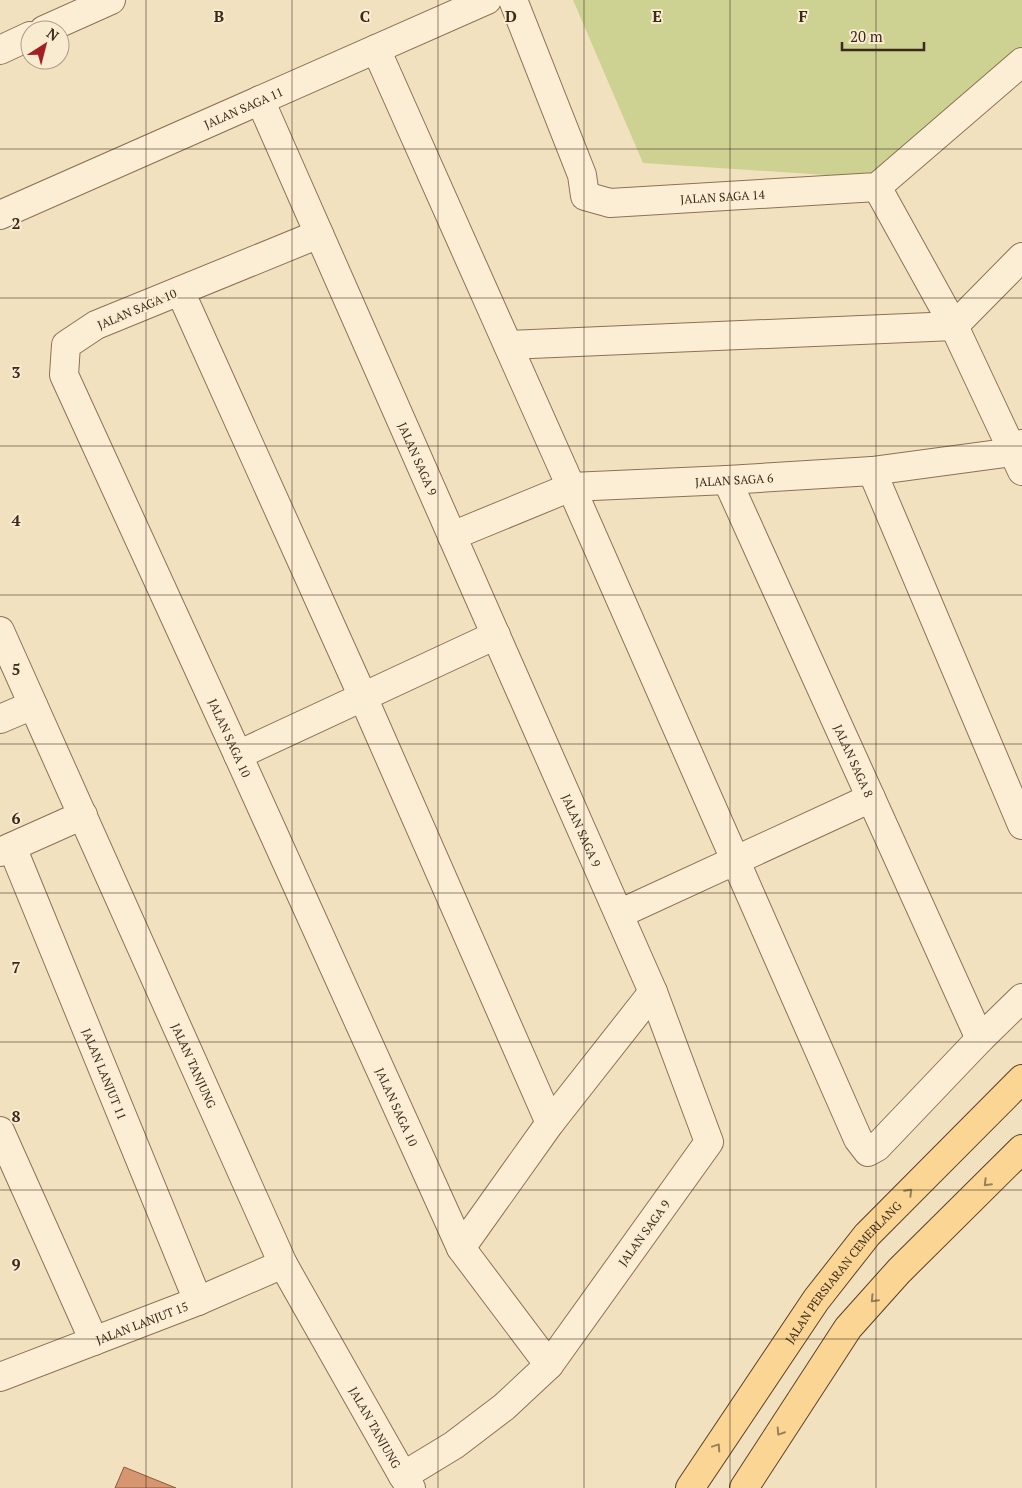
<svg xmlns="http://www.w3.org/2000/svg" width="1022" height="1488" font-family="'PT Serif',serif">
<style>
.green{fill:#cdd292}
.building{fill:#d59671;stroke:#8f5739}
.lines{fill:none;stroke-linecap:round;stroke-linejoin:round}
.minor-casing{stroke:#8d7155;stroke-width:30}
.major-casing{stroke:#5a3f2a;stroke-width:30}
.minor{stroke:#fceed4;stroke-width:28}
.major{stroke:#fad593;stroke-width:28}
.oneway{stroke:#9a8058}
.grid{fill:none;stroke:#3b2a1c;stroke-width:1;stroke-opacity:0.55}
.labels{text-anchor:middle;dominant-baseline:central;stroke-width:4;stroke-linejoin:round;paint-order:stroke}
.street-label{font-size:12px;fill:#3b2a1c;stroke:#f9ebd0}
.grid-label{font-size:16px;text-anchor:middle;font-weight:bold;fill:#3b2a1c;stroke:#f9ebd0;stroke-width:4;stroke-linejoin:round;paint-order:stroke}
</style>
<rect width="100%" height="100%" fill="#f2e1bf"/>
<path class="green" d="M573,0h449v52l-120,128 -259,-17z"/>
<path class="building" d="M124,1467l52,21h-61z"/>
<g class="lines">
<g class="minor-casing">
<g id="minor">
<path id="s1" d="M513,0l69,175 3,21 25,7 267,-16 145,-125"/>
<path d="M44,30l67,-30"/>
<path d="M376,49l195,438 287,652 10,13 9,-5 103,-108 42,-41"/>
<path d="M0,50l30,-14"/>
<path id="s2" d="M260,100l393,892 56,150 -160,223 -45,42 -50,38 -51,31"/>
<path d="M877,187l77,139 68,145"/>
<path id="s3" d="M0,215l487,-215"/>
<path id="s4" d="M319,234l-223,91 -30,20 -2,30 174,380 223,493 88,117"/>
<path d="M180,291l183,406 187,426"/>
<path d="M508,345l446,-19 68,-69"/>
<path d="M872,471l150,354"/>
<path id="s5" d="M727,480l253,559"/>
<path id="s6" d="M452,536l119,-49 156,-7 145,-9 141,-19 9,-8"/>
<path id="s7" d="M0,631l283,633 120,212 8,12"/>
<path d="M0,719l33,-14"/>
<path d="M238,755l258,-120"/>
<path id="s8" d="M12,847l186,454"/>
<path d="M0,852l83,-37"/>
<path d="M619,914l252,-116"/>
<path d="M0,1131l94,210"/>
<path d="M461,1248l89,-125 103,-131"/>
<path id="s9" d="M0,1377l198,-76 85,-37"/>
</g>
</g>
<g class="major-casing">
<g id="major">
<path id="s10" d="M690,1488l126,-188 51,-65 155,-156"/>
<path d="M744,1488l104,-160 51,-57 123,-122"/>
</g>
</g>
<use href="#minor" class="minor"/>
<use href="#major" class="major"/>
</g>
<defs><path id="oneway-chevron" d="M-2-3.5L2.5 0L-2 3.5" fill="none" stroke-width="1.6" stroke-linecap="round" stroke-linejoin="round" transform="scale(1.25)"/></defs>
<g class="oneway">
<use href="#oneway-chevron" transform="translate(987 1183) rotate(135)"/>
<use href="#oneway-chevron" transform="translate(909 1192) rotate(-45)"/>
<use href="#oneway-chevron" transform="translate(874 1299) rotate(133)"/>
<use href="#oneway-chevron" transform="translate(780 1432) rotate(123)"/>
<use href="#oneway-chevron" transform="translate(717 1447) rotate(-56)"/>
</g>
<path class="grid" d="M146,0v1488M292,0v1488M438,0v1488M584,0v1488M730,0v1488M876,0v1488M0,149h1022M0,298h1022M0,446h1022M0,595h1022M0,744h1022M0,893h1022M0,1042h1022M0,1190h1022M0,1339h1022"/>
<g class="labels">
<g class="street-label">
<text stroke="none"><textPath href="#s3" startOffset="266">JALAN SAGA 11</textPath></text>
<text stroke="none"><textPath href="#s1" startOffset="348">JALAN SAGA 14</textPath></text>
<text transform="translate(137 309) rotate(-23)">JALAN SAGA 10</text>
<text stroke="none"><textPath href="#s2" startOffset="392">JALAN SAGA 9</textPath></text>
<text stroke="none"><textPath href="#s6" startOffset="292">JALAN SAGA 6</textPath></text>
<text stroke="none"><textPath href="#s4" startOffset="706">JALAN SAGA 10</textPath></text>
<text stroke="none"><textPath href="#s5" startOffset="308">JALAN SAGA 8</textPath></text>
<text stroke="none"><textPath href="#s2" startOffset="798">JALAN SAGA 9</textPath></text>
<text stroke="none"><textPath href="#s7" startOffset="476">JALAN TANJUNG</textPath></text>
<text stroke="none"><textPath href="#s8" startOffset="245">JALAN LANJUT 11</textPath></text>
<text stroke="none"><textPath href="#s4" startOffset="1111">JALAN SAGA 10</textPath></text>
<text transform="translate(644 1233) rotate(-54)">JALAN SAGA 9</text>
<text stroke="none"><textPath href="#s10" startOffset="265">JALAN PERSIARAN CEMERLANG</textPath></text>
<text stroke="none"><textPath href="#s9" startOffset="152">JALAN LANJUT 15</textPath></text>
<text stroke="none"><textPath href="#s7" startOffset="881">JALAN TANJUNG</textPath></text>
</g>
</g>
<g class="grid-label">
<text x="219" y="22">B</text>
<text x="365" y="22">C</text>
<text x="511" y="22">D</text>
<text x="657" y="22">E</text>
<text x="803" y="22">F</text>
<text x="16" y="229">2</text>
<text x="16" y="378">3</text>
<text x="16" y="526">4</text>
<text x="16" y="675">5</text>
<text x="16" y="824">6</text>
<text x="16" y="973">7</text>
<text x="16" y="1122">8</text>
<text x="16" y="1270">9</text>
</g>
<g transform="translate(45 45) rotate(36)"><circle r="24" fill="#f9ebd0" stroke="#ad9e88"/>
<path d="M0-4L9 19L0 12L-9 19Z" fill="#a31f26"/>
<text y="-8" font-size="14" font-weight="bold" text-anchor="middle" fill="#3b2a1c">N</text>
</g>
<path d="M842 42v8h82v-8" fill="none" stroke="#3b2a1c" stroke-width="2.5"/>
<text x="850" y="42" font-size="15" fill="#3b2a1c" stroke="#f9ebd0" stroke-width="4" paint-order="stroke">20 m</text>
</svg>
